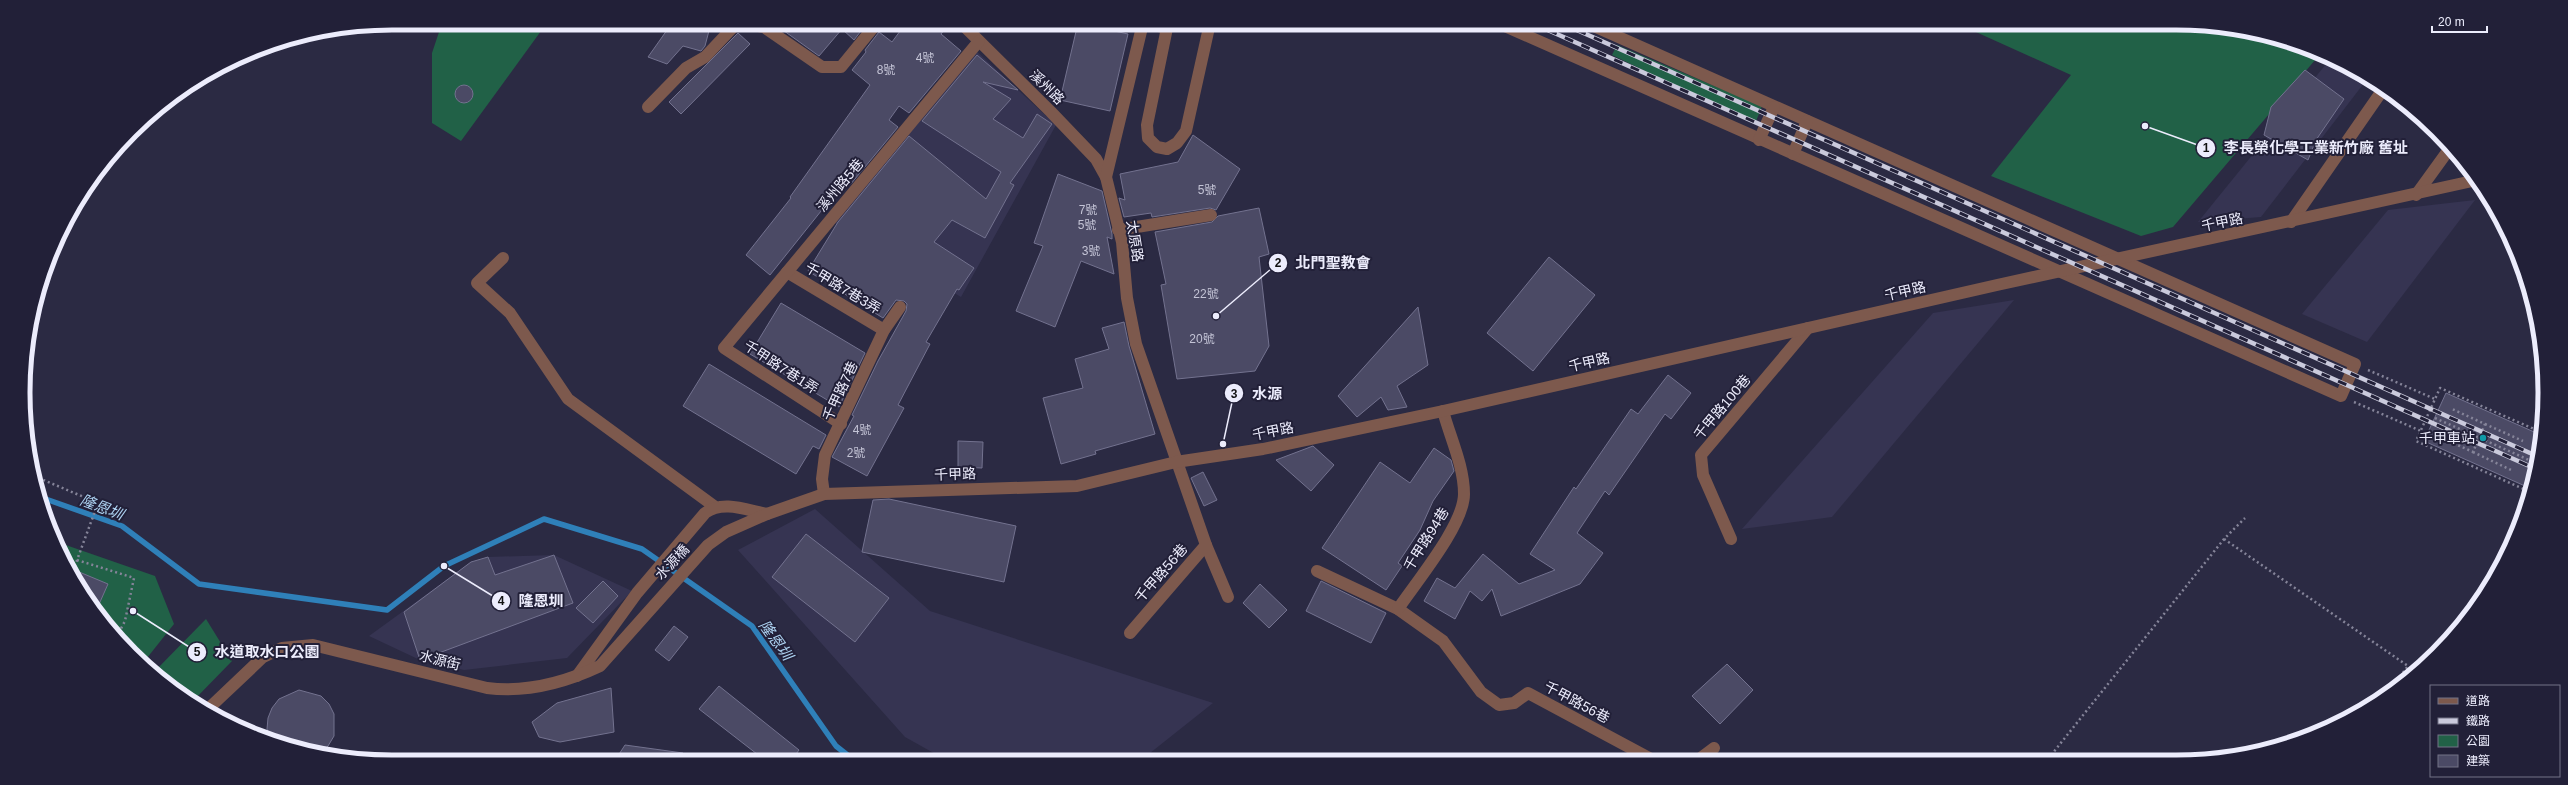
<svg xmlns="http://www.w3.org/2000/svg" width="2568" height="785" font-family="Arial,'Noto Sans TC',sans-serif">
<style>
.built{fill:#363452}
.green{fill:#216147}
.lines{fill:none;stroke-linecap:round;stroke-linejoin:round}
.stream{stroke:#2f80b9;stroke-width:5.5}
.building{fill:#4b4a65;stroke:#73728f}
.path{stroke:#858499;stroke-width:2.5;stroke-dasharray:2 3;stroke-linecap:butt}
.minor{stroke:#7d594d;stroke-width:12}
.rail-casing{stroke:#cacadc;stroke-width:4.5}
.rail{stroke:#222038;stroke-width:3;stroke-dasharray:9;stroke-linecap:butt}
.culture-dot{fill:#0f9aa8;stroke:#222038;stroke-width:1.5}
.labels{text-anchor:middle;dominant-baseline:central;stroke-width:4;stroke-linejoin:round;paint-order:stroke}
.number-label{font-size:12px;fill:#c4c4d6}
.street-label{font-size:14px;fill:#ececfc;stroke:#222038}
.poi-label{font-size:14px;fill:#ececfc;stroke:#222038;text-anchor:end}
.water-label{font-size:15px;font-style:italic;fill:#add2f1;stroke:#222038}
.rim{fill:none;stroke:#ececfc;stroke-width:5}
.leader{fill:none;stroke:#ececfc;stroke-width:1.5}
.callout-dot{fill:#ececfc;stroke:#222038;stroke-width:1.5}
.mark-label{font-size:12px;text-anchor:middle;font-weight:bold;fill:#111}
.callout-label{font-size:15px;text-anchor:middle;font-weight:bold;fill:#ececfc;stroke:#222038;stroke-width:4;stroke-linejoin:round;paint-order:stroke}
</style>
<rect width="100%" height="100%" fill="#2b2a43"/>
<g class="built">
<path d="M974,49l82,76 -95,172 -126,-74z"/>
<path d="M2331,58l37,20 -107,139 -63,5z"/>
<path d="M2475,200l-108,142 -65,-28 86,-104z"/>
<path d="M2014,300l-182,217 -90,12 191,-216z"/>
<path d="M815,509l115,102 283,92 -73,58h-192l-43,-24 -167,-187z"/>
<path d="M554,555l78,36 -65,67 -103,12 -44,-10 -51,-24 102,-74 17,-5z"/>
</g>
<g class="green">
<path d="M442,23h96l3,8 -80,110 -29,-18v-70z"/>
<path d="M1956,23h220l72,7 73,23 -148,174 -32,9 -150,-60 80,-101z"/>
<path d="M1617,45l145,61 -7,18 -143,-69z"/>
<path d="M60,543l95,33 19,48 -31,39 -12,-9 -46,-56z"/>
<path d="M206,619l26,42 -40,41 -38,-30z"/>
</g>
<g class="lines">
<path class="stream" d="M40,497l82,29 77,58 188,26 57,-44 100,-47 98,30 110,77 84,120 19,15"/>
</g>
<g class="building">
<path d="M672,23h39l-6,23 -4,5 -18,-5 -16,18 -19,-7z"/>
<path d="M773,23h94l-13,17 -12,-11 -23,27z"/>
<path d="M906,23h27l11,7 -3,4 20,17 -52,62 -10,-7 -10,14 9,7 -48,58 -5,-4 -75,94 -24,-20 45,-57 -1,-1 80,-112 -18,-15 14,-18 -1,-2 14,-18 13,10z"/>
<path d="M1078,23l50,11 -18,77 -50,-11z"/>
<path d="M738,33l12,11 -69,70 -12,-12z"/>
<path d="M977,55l41,35 -35,-8 28,17 -18,20 30,19 14,-24 15,10 -42,59 4,2 -29,53 -33,-18 -18,22 40,26 -15,22 -2,-1 -31,53 4,2 -32,61 6,3 -37,68 -35,-19 22,-41 -2,-1 26,-54 28,-50 1,-7 -3,-3 -8,-1 -13,18 -75,-47 30,-49 71,-86 77,63 15,-27 -79,-51z"/>
<path d="M2305,70l39,29 -28,41 -8,20 -44,-25 7,-28z"/>
<circle cx="464" cy="94" r="9"/>
<path d="M1193,135l47,34 -24,41 -6,-2 -58,9 -1,-4 -27,4 -5,-19 6,2 -5,-26 58,-12z"/>
<path d="M1058,174l44,17 10,43v5l-5,-2 7,37 -33,-13 -26,66 -39,-16 27,-65 -9,-3z"/>
<path d="M1259,208l10,46 -10,3 10,89 -14,25 -78,8 -16,-94 5,-1 -11,-52 57,-10 6,-6z"/>
<path d="M1549,257l46,38 -62,76 -46,-38z"/>
<path d="M781,303l84,50 -26,54 -89,-53z"/>
<path d="M1418,307l10,58 -31,21 10,21 -19,3 -7,-13 -24,20 -19,-21z"/>
<path d="M1124,322l5,24 26,88 -60,17 1,3 -35,10 -18,-66 40,-10 -8,-29 34,-10 -7,-21z"/>
<path d="M709,364l117,71 -7,14 -6,-3 -17,28 -113,-68z"/>
<path d="M1668,375l23,18 -20,26 -6,-5 -56,81 -4,-4 -28,42 26,20 -23,31 -79,32 -9,-27 -10,12 -12,-10 -15,28 -31,-18 13,-23 18,10 28,-34 36,30 36,-14 -25,-16 44,-67 2,2 55,-80 7,5z"/>
<path d="M2446,393l95,42 -2,19 -14,32 -101,-45z"/>
<path d="M958,441l25,1 -1,26 -24,-1z"/>
<path d="M1313,446l21,19 -23,26 -35,-31z"/>
<path d="M1434,448l17,12 3,11 -21,30 -13,29 -22,33 4,3 -16,24 -64,-42 58,-86 30,21z"/>
<path d="M1203,472l14,28 -13,6 -13,-28z"/>
<path d="M889,499l127,27 -12,56 -142,-30 11,-52z"/>
<path d="M806,534l83,64 -34,44 -83,-65z"/>
<path d="M554,555l19,48 -153,57 -16,-48 67,-50 17,-5 7,18z"/>
<path d="M72,569l36,15 -12,27 -11,-13z"/>
<path d="M603,581l15,15 -25,27 -17,-15z"/>
<path d="M1321,581l65,32 -15,30 -65,-32z"/>
<path d="M1260,584l27,26 -18,18 -26,-25z"/>
<path d="M674,626l14,11 -19,24 -14,-11z"/>
<path d="M1727,664l26,26 -33,34 -28,-28z"/>
<path d="M719,686l80,64 -8,11h-25l-67,-52z"/>
<path d="M611,688l3,44 -54,10 -21,-5 -7,-15 25,-19z"/>
<path d="M299,690l22,6 8,8 5,10v22l-6,10 -9,9 -48,-15 -4,-11 1,-11 4,-10 7,-9z"/>
<path d="M625,745l58,8 -1,9h-68z"/>
</g>
<g class="lines">
<g class="path">
<path d="M2368,370l67,29"/>
<path d="M2354,402l67,29"/>
<path d="M2435,418l103,46"/>
<path d="M2485,424l38,17"/>
<path d="M2440,437l33,15 12,-28 -33,-15"/>
<path d="M2473,452l38,18"/>
<path d="M34,476l64,27 -25,68"/>
<path d="M2528,491l-112,-50 24,-53 101,44"/>
<path d="M2224,539l184,127 -16,21"/>
<path d="M77,560l57,18 -9,43 -8,15"/>
<path d="M2048,759l176,-220 21,-21"/>
</g>
<g class="minor">
<path d="M743,23l21,4 58,40h19l36,-44"/>
<path d="M961,23l90,89 45,47 10,18"/>
<path d="M1144,23l23,5 -20,97 1,13 9,9 10,2 10,-6 9,-12 24,-108"/>
<path d="M1498,23l843,373 14,-32 -768,-341"/>
<path d="M648,107l38,-39 19,-11 32,-34"/>
<path d="M1759,140l15,-33"/>
<path d="M1793,154l14,-33"/>
<path d="M2416,195l34,-47"/>
<path d="M2291,222l93,-134"/>
<path d="M1118,230l93,-15"/>
<path d="M503,258l-26,25 33,30 58,86 146,107"/>
<path d="M787,272l97,58"/>
<path d="M841,424l-117,-76 255,-307"/>
<path d="M824,494l-2,-15 3,-24 59,-125 16,-23"/>
<path d="M1731,539l-28,-64 -2,-20 107,-127"/>
<path d="M1206,545l22,52"/>
<path d="M1317,571l81,38 45,32 38,51 18,13 15,-2 14,-10 125,67"/>
<path d="M1398,609c18,-27 66,-84 66,-115 0,-28 -14,-57 -21,-83"/>
<path d="M1130,633l76,-88 -70,-201 -9,-46 -5,-56 -16,-65 37,-154"/>
<path d="M577,676l60,-83 68,-80c18,-13 41,-3 62,1"/>
<path d="M207,710l56,-53 19,-9 31,-3 174,43c40,5 77,-5 113,-22l108,-121 18,-13 41,-18 57,-20 253,-8 99,-24 87,-13 180,-38 554,-126 480,-105"/>
<path d="M1698,760l16,-12"/>
</g>
<g class="rail-casing">
<g id="rail">
<path d="M1532,23l1004,446"/>
<path d="M1561,23l978,434"/>
</g>
</g>
<use href="#rail" class="rail"/>
</g>
<circle class="culture-dot" cx="2483" cy="438" r="4"/>
<g class="labels">
<g class="number-label">
<text x="925" y="58">4號</text>
<text x="886" y="70">8號</text>
<text x="1207" y="190">5號</text>
<text x="1088" y="210">7號</text>
<text x="1087" y="225">5號</text>
<text x="1091" y="251">3號</text>
<text x="1206" y="294">22號</text>
<text x="1202" y="339">20號</text>
<text x="862" y="430">4號</text>
<text x="856" y="453">2號</text>
</g>
<g class="street-label">
<text transform="translate(1047 87) rotate(45)">溪州路</text>
<text transform="translate(840 185) rotate(-50)">溪州路5巷</text>
<text transform="translate(2222 222) rotate(-12)">千甲路</text>
<text transform="translate(1135 241) rotate(81)">太原路</text>
<text transform="translate(843 288) rotate(31)">千甲路7巷3弄</text>
<text transform="translate(1905 291) rotate(-13)">千甲路</text>
<text transform="translate(1589 362) rotate(-13)">千甲路</text>
<text transform="translate(781 367) rotate(33)">千甲路7巷1弄</text>
<text transform="translate(840 391) rotate(-65)">千甲路7巷</text>
<text transform="translate(1722 407) rotate(-50)">千甲路100巷</text>
<text transform="translate(1273 431) rotate(-11)">千甲路</text>
<text transform="translate(955 474) rotate(-2)">千甲路</text>
<text transform="translate(1426 539) rotate(-58)">千甲路94巷</text>
<text transform="translate(672 562) rotate(-47)">水源橋</text>
<text transform="translate(1161 573) rotate(-49)">千甲路56巷</text>
<text transform="translate(440 660) rotate(14)">水源街</text>
<text transform="translate(1577 702) rotate(28)">千甲路56巷</text>
</g>
<g class="poi-label">
<text x="2475" y="438">千甲車站</text>
</g>
<g class="water-label">
<text transform="translate(102 507) rotate(21)">隆恩圳</text>
<text transform="translate(776 640) rotate(54)">隆恩圳</text>
</g>
</g>
<path d="M0 0H2568V785H0ZM392 30H2176A362 362 0 0 1 2538 392V393A362 362 0 0 1 2176 755H392A362 362 0 0 1 30 393V392A362 362 0 0 1 392 30Z" fill="#222038" fill-rule="evenodd"/>
<path class="rim" d="M392 30H2176A362 362 0 0 1 2538 392V393A362 362 0 0 1 2176 755H392A362 362 0 0 1 30 393V392A362 362 0 0 1 392 30Z"/>
<path class="leader" d="M2145 126L2206 148M1216 316L1278 263M1223 444L1234 393M444 566L501 601M133 611L197 652"/>
<g class="callout-dot">
<circle cx="2145" cy="126" r="4"/>
<circle cx="1216" cy="316" r="4"/>
<circle cx="1223" cy="444" r="4"/>
<circle cx="444" cy="566" r="4"/>
<circle cx="133" cy="611" r="4"/>
<circle cx="2206" cy="148" r="10"/>
<circle cx="1278" cy="263" r="10"/>
<circle cx="1234" cy="393" r="10"/>
<circle cx="501" cy="601" r="10"/>
<circle cx="197" cy="652" r="10"/>
</g>
<g class="mark-label">
<text x="2206" y="152">1</text>
<text x="1278" y="267">2</text>
<text x="1234" y="398">3</text>
<text x="501" y="605">4</text>
<text x="197" y="656">5</text>
</g>
<g class="callout-label">
<text x="2316" y="153">李長榮化學工業新竹廠 舊址</text>
<text x="1333" y="268">北門聖教會</text>
<text x="1267" y="399">水源</text>
<text x="541" y="606">隆恩圳</text>
<text x="267" y="657">水道取水口公園</text>
</g>
<rect x="2430" y="685" width="130" height="92" fill="#222038" stroke="#737286"/>
<rect x="2438" y="698" width="20" height="6" fill="#7d594d" stroke="#737286"/>
<text x="2466" y="705" font-size="12" fill="#ececfc">道路</text>
<rect x="2438" y="718" width="20" height="6" fill="#cacadc" stroke="#737286"/>
<text x="2466" y="725" font-size="12" fill="#ececfc">鐵路</text>
<rect x="2438" y="735" width="20" height="12" fill="#216147" stroke="#737286"/>
<text x="2466" y="745" font-size="12" fill="#ececfc">公園</text>
<rect x="2438" y="755" width="20" height="12" fill="#4b4a65" stroke="#737286"/>
<text x="2466" y="765" font-size="12" fill="#ececfc">建築</text>
<path d="M2432 26v6h55v-6" fill="none" stroke="#ececfc" stroke-width="2"/>
<text x="2438" y="26" font-size="12" fill="#ececfc" stroke="#222038" stroke-width="3" paint-order="stroke">20 m</text>
</svg>
